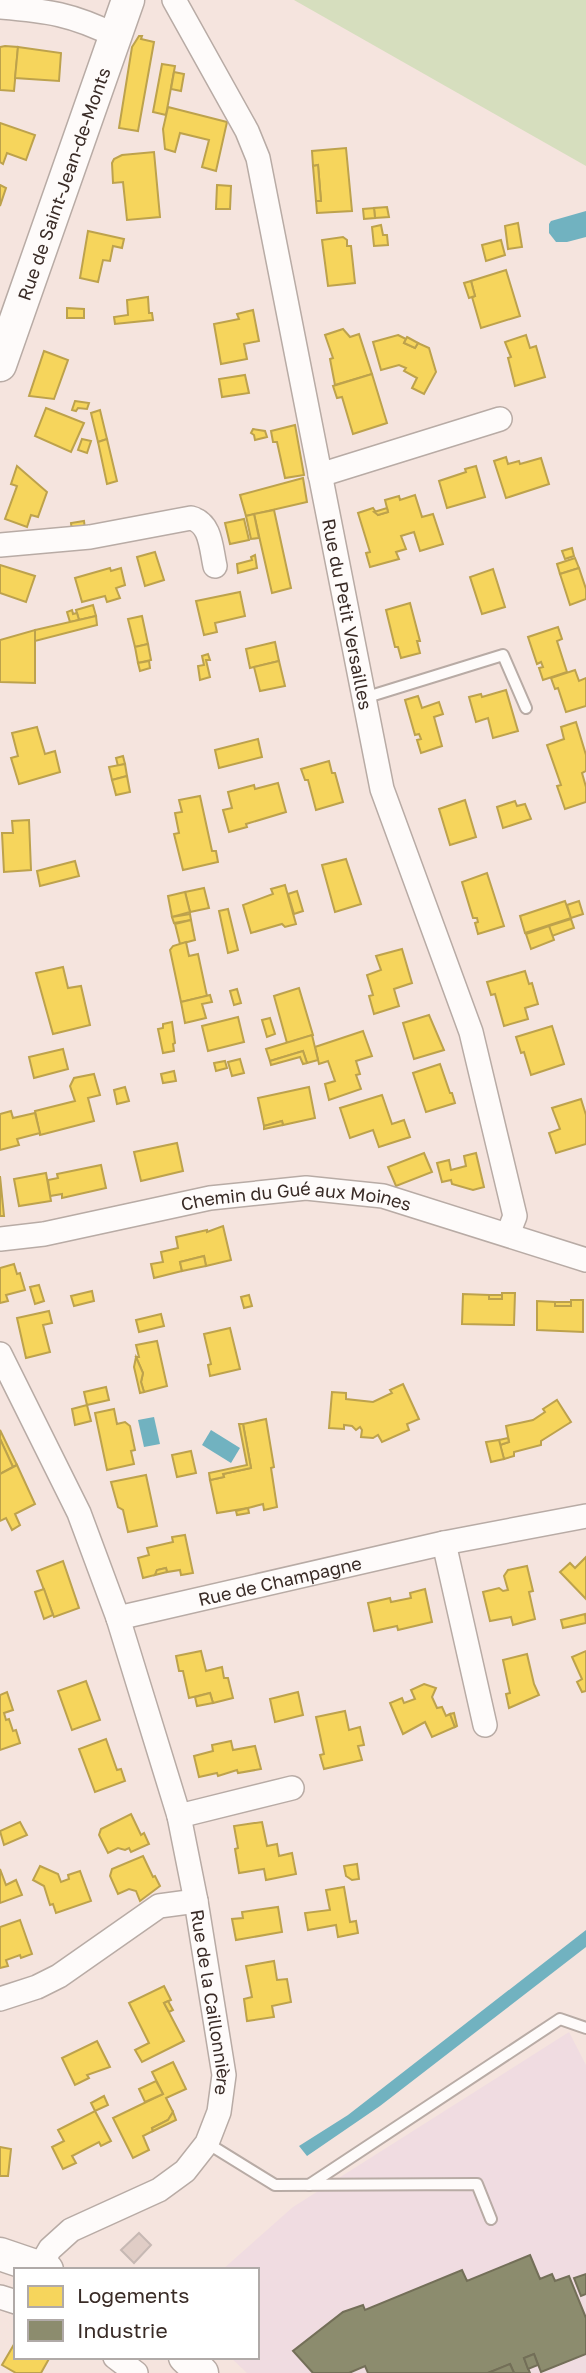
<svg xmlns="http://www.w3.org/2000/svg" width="586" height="2373" font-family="'Golos Text',sans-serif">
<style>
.industrial{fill:#f0dce1}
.green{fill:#d6debe}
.water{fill:#71b2c0}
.homes{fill:#f6d55c;stroke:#bda24c;stroke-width:2}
.industry{fill:#8c8c6e;stroke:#736f58;stroke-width:2}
.building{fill:#e0cdc6;stroke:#c6b8b3;stroke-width:2}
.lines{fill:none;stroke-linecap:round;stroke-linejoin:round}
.service-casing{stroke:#b8aba5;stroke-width:14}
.minor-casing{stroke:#b8aba5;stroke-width:26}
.secondary-casing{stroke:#b8aba5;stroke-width:35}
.service{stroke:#fefbfa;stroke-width:10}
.minor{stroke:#fefbfa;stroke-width:23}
.secondary{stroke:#fefbfa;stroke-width:32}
.labels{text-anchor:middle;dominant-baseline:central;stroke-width:7;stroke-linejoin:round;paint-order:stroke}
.street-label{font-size:18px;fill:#392b26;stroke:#fff}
</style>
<rect width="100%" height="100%" fill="#f5e4de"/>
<path class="industrial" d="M569,2032l17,33v308h-339l-17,-16h27v-87h-35l71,-63z"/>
<path class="green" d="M294,0h292v166z"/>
<g class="water">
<path d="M586,211v26l-19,5h-11l-7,-9v-9l2,-3z"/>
<path d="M154,1417l6,27 -16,3 -6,-27z"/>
<path d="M211,1430l29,18 -9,15 -29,-18z"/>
<path d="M586,1930v17l-206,159 -73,50 -8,-10 49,-31z"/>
</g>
<g class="homes">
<path d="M139,36h3l-1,3 13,3 -16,89 -19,-3 13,-81z"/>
<path d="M5,46l13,1 -4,44 -14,-1v-43z"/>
<path d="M18,47l43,6 -2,28 -44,-3z"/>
<path d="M162,64l13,2 -9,49 -13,-3z"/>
<path d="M174,72l10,2 -3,17 -10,-2z"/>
<path d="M168,107l59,15 -11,49 -14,-4 7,-27 -29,-7 -5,19 -10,-3 -2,-20z"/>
<path d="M0,123l35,12 -9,25 -19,-7 -4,11 -3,-2z"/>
<path d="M346,148l6,63 -35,2 -1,-12h5l-3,-36 -5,1 -1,-15z"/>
<path d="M154,152l6,65 -33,3 -4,-38 -10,1 -1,-20 2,-4 8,-4z"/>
<path d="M318,165l3,36h-5l-3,-35z"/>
<path d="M0,185l6,3 -6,18z"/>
<path d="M217,185l14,1 -1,23h-14z"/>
<path d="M387,207l2,10 -14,1 -1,-10z"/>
<path d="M374,208l1,10 -11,1 -1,-10z"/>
<path d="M518,223l4,24 -14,2 -3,-23z"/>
<path d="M381,225l2,10h4l1,10 -14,1 -2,-19z"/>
<path d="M88,231l36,8 -2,9 -9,-2 -3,15 -7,-1 -5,22 -18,-4z"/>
<path d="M343,237l4,3v6h4l4,37 -27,3 -6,-46z"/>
<path d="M501,240l4,15 -19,6 -4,-16z"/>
<path d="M506,270l14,46 -39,12 -9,-31 3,-1 -4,-15z"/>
<path d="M471,281l4,15 -6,2 -5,-15z"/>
<path d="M148,297l1,16h3l1,7 -38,4 -1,-7 14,-2 -1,-15z"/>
<path d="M67,308l17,1v9h-17z"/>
<path d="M253,310l6,31 -15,3 3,15 -26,5 -7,-40 25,-5 -2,-5z"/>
<path d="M343,329l7,8 9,-3 13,40 -37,11 -5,-26 3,-1 -8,-23z"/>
<path d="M398,335l8,4 -2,4 11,5 3,-5 11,5 7,24 -12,22 -12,-6 5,-10 -13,-7 2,-3 -7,-3 -18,5 -8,-28z"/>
<path d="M526,335l4,13 6,-2 9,31 -30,9 -7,-28 3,-1 -6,-15z"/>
<path d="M407,337l11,6 -3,5 -11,-5z"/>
<path d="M44,351l24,9 -14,39 -25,-3z"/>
<path d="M372,374l15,49 -34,11 -11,-37 -5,1 -4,-12z"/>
<path d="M245,375l4,18 -27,4 -3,-18z"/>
<path d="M75,401l14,2 -2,6 -9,-1 -2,3 -4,-1z"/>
<path d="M46,408l38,15 -13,29 -36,-16z"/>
<path d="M100,410l7,29 -9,3 -7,-29z"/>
<path d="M295,425l9,50 -19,3 -8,-36h-4l-2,-11z"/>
<path d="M253,429l12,2 2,6 -12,3 -1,-5 -3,-2z"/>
<path d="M82,439l9,2 -4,12 -9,-3z"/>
<path d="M107,439l10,42 -10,3 -9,-42z"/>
<path d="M506,457l2,7 11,-3 1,3 21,-6 8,26 -43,14 -12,-37z"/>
<path d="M17,466l30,26 -9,25 -7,-2 -4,12 -22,-8 12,-33 -6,-2z"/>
<path d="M476,466l9,31 -38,11 -8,-27 27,-9 -1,-3z"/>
<path d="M303,478l4,24 -61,14 -6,-21z"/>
<path d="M415,495l7,22 11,-3 10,30 -23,7 -6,-19 -13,4 5,13 -10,3 3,7 -29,8 -4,-14 4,-1 -12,-39 15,-5 5,7 10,-3 -3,-12 14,-4 1,4z"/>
<path d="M387,508l1,4 -10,3 -4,-3z"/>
<path d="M274,510l17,78 -19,5 -18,-79z"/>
<path d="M254,514l5,24 -8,1 -5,-23z"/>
<path d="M244,519l5,21 -19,4 -5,-21z"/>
<path d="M84,521l1,8 -13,2 -1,-8z"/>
<path d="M572,548l2,8 -9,3 -3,-8z"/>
<path d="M155,552l9,28 -19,6 -8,-29z"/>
<path d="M255,555l2,13 -19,5 -1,-9 15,-4 -1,-3z"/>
<path d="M575,558l4,10 -19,6 -3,-10z"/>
<path d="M0,565l35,11 -9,26 -26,-9z"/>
<path d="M110,568l1,3 10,-3 4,17 -9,3 4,10 -13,4 -2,-6 -23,6 -7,-24z"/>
<path d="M579,568l7,21v10l-16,6 -10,-31z"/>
<path d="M493,569l12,38 -23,7 -12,-37z"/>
<path d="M240,592l5,24 -30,7 2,9 -13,3 -8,-34z"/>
<path d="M410,603l10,38h-3l3,12 -19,5 -3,-11h-3l-9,-37z"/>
<path d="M93,605l3,11 -17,4 -3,-10z"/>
<path d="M72,610l1,4 4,-1 2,7 -9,2 -3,-10z"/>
<path d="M96,616l1,9 -62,16v-11z"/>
<path d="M142,616l6,28 -13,3 -7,-28z"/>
<path d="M558,627l4,12 -5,2 10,31 -24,8 -4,-12 4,-1 -2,-5 -4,2 -9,-27z"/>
<path d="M35,630v53l-35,-1v-42z"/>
<path d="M275,642l4,19 -29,7 -4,-19z"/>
<path d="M148,644l3,16 -13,3 -3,-16z"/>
<path d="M208,654l2,6h-4l4,17 -10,3 -2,-14 6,-1 -2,-9z"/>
<path d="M149,661l1,7 -10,3 -2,-8z"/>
<path d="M279,661l6,25 -25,5 -6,-24z"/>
<path d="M575,670l4,11 7,-3v28l-20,6 -8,-24 -3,1 -4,-11z"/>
<path d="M506,690l12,41 -25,7 -5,-20 -12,4 -7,-25 12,-3 1,3z"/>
<path d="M418,696l4,12 17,-6 4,12 -9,3 8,29 -21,7 -4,-13 4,-1 -2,-5 -4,1 -10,-35z"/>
<path d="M576,722l10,33v16l-4,2 4,14v15l-21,7 -8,-23 4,-1 -14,-40 17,-6 -3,-12z"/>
<path d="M37,727l8,27 10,-3 5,21 -41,12 -8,-26 7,-2 -6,-23z"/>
<path d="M258,739l4,18 -43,11 -4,-18z"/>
<path d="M123,756l2,8 -7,2 -2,-8z"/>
<path d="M329,761l3,12h3l8,29 -27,8 -8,-30h-3l-4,-11z"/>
<path d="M125,764l2,12 -15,4 -3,-13z"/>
<path d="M127,776l3,16 -14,3 -4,-15z"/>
<path d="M278,783l8,29 -40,12 1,3 -18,5 -6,-22 9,-2 -4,-16 26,-7 1,4z"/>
<path d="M200,796l12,55h4l2,11 -35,8 -9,-36 5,-1 -4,-20 7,-1 -3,-12z"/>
<path d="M465,800l11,37 -26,8 -11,-36z"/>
<path d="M515,801l2,5 8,-2 6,15 -28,9 -6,-21z"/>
<path d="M29,820l2,50 -27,2 -2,-39h11l-1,-12z"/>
<path d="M346,859l15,45 -26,8 -13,-47z"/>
<path d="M75,861l4,15 -39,10 -3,-15z"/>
<path d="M487,873l17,53 -26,8 -3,-11 3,-1 -1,-4h-4l-11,-36z"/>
<path d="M285,885l11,39 -11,3 -3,-3 -31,9 -8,-28 30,-11 -2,-5z"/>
<path d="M204,888l5,20 -19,4 -5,-20z"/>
<path d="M297,891l6,20 -9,3 -6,-20z"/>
<path d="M185,892l5,20 -18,5 -4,-21z"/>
<path d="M565,901l6,17 -46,15 -5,-17z"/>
<path d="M579,901l4,13 -12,4 -4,-13z"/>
<path d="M228,909l10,41 -10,3 -9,-42z"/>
<path d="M190,914l1,6 -17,3 -2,-6z"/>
<path d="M571,919l3,9 -22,8 -3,-10z"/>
<path d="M191,920l4,20 -15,4 -5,-20z"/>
<path d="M549,926l5,14 -23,9 -5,-15z"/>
<path d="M186,942l3,14 9,-2 9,42 -26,6 -11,-52 3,-4z"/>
<path d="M402,949l10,34 -18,6 5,17 -25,8 -5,-18 4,-1 -6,-20 14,-5 -5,-14z"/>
<path d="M63,967l5,21 13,-2 9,39 -37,9 -17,-61z"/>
<path d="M525,971l4,13 3,-1 6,21 -13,4 3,11 -24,7 -9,-32 -4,1 -4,-13z"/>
<path d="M299,988l14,47 -26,8 -13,-47z"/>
<path d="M237,989l4,14 -7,2 -4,-14z"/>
<path d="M210,995l2,7 -10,2 4,14 -21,5 -4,-21z"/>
<path d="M429,1015l15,35 -30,9 -11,-36z"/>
<path d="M238,1017l6,25 -36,9 -6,-25z"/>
<path d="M270,1018l5,16 -8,3 -5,-17z"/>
<path d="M172,1022l3,21 -2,1 1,7 -11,2 -5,-24 5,-1v-4z"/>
<path d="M552,1026l12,38 -33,11 -7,-23 -3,1 -5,-16z"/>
<path d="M363,1031l9,25 -16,5 4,13 -4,1 5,14 -32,11 -4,-16 10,-3 -7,-20 -9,3 -4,-17z"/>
<path d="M312,1035l6,25 -11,3 -4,-12 -33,10 -4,-12z"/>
<path d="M63,1049l5,20 -34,9 -5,-21z"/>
<path d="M303,1051l4,12 -4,1 -3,-7 -29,8 -1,-4z"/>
<path d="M240,1059l4,14 -12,3 -4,-14z"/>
<path d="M225,1061l2,7 -11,3 -2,-8z"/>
<path d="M440,1064l10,29h2l3,10 -29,9 -13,-39z"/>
<path d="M174,1071l2,10 -13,2 -2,-9z"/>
<path d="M94,1074l6,21 -12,3 6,23 -54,14 -5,-24 40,-10 -5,-15 4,-8z"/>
<path d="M125,1087l4,14 -12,3 -3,-14z"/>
<path d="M309,1087l6,31 -32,7 -1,-4 -18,5 -6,-28z"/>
<path d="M382,1095l10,29 12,-4 6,17 -31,10 -6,-17 -23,8 -10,-30z"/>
<path d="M581,1099l5,16v29l-30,9 -7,-20 11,-4 -8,-21z"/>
<path d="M11,1111l2,7 22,-5 5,20 -23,6 2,6 -19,5v-36z"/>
<path d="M282,1121l1,4 -19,4v-3z"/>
<path d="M177,1143l6,28 -42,10 -7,-29z"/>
<path d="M424,1153l8,19 -36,14 -8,-19z"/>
<path d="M476,1153l8,34 -11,3 -21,-6 -1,-4 -9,2 -5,-19 12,-3 2,10 15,-4 -2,-10z"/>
<path d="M101,1165l5,23 -44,10v-4l-12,2 -2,-16 10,-2 -1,-4z"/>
<path d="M46,1173l5,28 -32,5 -5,-27z"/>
<path d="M0,1176l4,40h-4z"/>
<path d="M223,1226l8,34 -25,6 -2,-10 -24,6 2,9 -28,7 -3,-14 12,-2 -2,-10 17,-4 -2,-11 31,-7v2z"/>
<path d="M204,1256l2,10 -24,5 -2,-9z"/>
<path d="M14,1264l3,10 3,-1 5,17 -19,5 2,6 -8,2v-35z"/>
<path d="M39,1285l5,16 -9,3 -5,-17z"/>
<path d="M92,1291l2,10 -20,5 -3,-10z"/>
<path d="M502,1293h13l-1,32 -52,-1 1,-30 26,1v4h13z"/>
<path d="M249,1295l3,11 -8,2 -3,-11z"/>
<rect x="489" y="1295" width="13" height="4"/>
<path d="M571,1300h12v32l-46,-2v-29l18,1v4h16z"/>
<rect x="555" y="1302" width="16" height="4"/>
<path d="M49,1311l3,12 -9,2 7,27 -24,6 -9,-40z"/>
<path d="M161,1314l3,12 -25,6 -3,-12z"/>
<path d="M230,1328l10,41 -30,7 -2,-11 3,-1 -7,-30z"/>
<path d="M157,1341l10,45 -23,6 -3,-10 2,-9 -7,-16h3l-3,-12z"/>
<path d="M136,1357l7,16 -2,9 3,10 -4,1 -6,-26z"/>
<path d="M403,1384l16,35 -12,5 2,6 -27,12 -4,-7 -5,3 -12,-1 1,-7 -2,-3 -4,3 -4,-4 -8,-1v4l-15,-1 3,-36 14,1v6l27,3 19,-9 -2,-3z"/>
<path d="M106,1387l3,13 -22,5 -3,-13z"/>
<path d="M557,1400l14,22 -30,19v4l-27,7v4l-10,3 -4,-14 9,-3 -3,-16 27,-6 12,-8 -2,-3z"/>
<path d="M87,1405l4,16 -16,4 -3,-16z"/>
<path d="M114,1409l3,15 8,-2 5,4 5,24 -4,1 3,13 -27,6 -12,-57z"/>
<path d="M266,1419l8,48 -3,1 6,39 -13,3 -1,-6 -15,4 -31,5 -7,-33 14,-3 -1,-3 28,-6 -8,-44z"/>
<path d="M239,1424h4l8,44 -28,6 1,3 -14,3 -1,-7 38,-8z"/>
<path d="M0,1430l17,35 -4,2 -13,-28z"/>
<path d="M508,1438l1,4 -9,3 -1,-5z"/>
<path d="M0,1439l13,28 -13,7z"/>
<path d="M499,1440l5,19 -13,3 -5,-20z"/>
<path d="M191,1451l5,22 -19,4 -5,-22z"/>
<path d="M17,1465l18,39 -20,10 5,11 -8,5 -6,-12 -6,3v-47z"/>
<path d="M146,1475l11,51 -29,6 -5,-22 -5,-3 -7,-25z"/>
<path d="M248,1508l1,5 -12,2 -1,-4z"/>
<path d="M185,1535l8,38 -12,2 -1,-5 -13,2 -1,-4 -9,2 -2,5 -12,3 -5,-20 11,-3 -2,-7 26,-6 -1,-5z"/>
<path d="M586,1557v42l-26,-27 10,-9 5,5z"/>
<path d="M63,1561l16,47 -25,9 -17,-46z"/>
<path d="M527,1566l6,25 -4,1 6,27 -22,6 -2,-8 -21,4 -7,-29 16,-4 4,3 5,-1 -4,-14 4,-6z"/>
<path d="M166,1568l1,4 -12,3 2,-5z"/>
<path d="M44,1589l9,26 -9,4 -9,-27z"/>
<path d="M425,1589l7,33 -34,8 -1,-4 -23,5 -6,-28 22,-5 1,4 20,-4 -1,-5z"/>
<path d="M585,1614l1,9 -23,5 -2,-8z"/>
<path d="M201,1651l5,20 16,-4 2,11h4l5,20 -20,5 -3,-10 -21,5 -6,-27h-4l-3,-15z"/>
<path d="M586,1651v40l-4,1 -5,-10 5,-3 -10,-22z"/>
<path d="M527,1654l7,30 5,11 -30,13 -3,-14 4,-1 -7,-33z"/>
<path d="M86,1681l14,39 -28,10 -14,-39z"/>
<path d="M424,1684l12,4 -4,9 5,11 5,-1 4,9 4,-2 5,13 -23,10 -7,-15 -22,12 -13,-31 12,-5 2,5 11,-4 -4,-9z"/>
<path d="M7,1692l6,18 -9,3 2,7 3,-1 4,12 3,-1 4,13 -20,7v-55z"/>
<path d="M298,1692l5,23 -28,7 -5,-23z"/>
<path d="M210,1693l3,10 -16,3 -2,-9z"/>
<path d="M345,1711l4,19 11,-3 4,18 -6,1 4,14 -38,9 -4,-14 4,-1 -8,-37z"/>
<path d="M454,1713l3,13 -2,1 -5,-13z"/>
<path d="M106,1739l11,31 4,-1 4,12 -30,11 -16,-43z"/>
<path d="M231,1741l2,9 22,-4 6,23 -23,4 -1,-3 -19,6 -1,-3 -18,4 -5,-21 19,-5 -1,-6z"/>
<path d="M131,1814l10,21 3,-2 5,11 -18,8 -2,-4 -4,2 -7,-2 -10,5 -9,-18 2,-6z"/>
<path d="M20,1822l7,13 -23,10 -4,-14z"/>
<path d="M262,1822l5,24 10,-2 2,12 13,-3 4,21 -30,6 -2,-11 -25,4 -4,-24 3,-1 -4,-22z"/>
<path d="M143,1856l10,21 2,-1 5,10 -20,15 -4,-10 -7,-2 -11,5 -8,-18 2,-7z"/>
<path d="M357,1864l2,15 -7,1 -6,-4 -2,-10z"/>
<path d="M40,1866l18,8 3,8 8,-3 -1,-4 12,-4 11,30 -35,12 -3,-9 -3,1 -6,-19 -11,-6z"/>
<path d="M0,1869l6,16 10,-5 6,15 -22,8z"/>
<path d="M344,1887l6,35 6,-1 2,12 -20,4 -2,-12 -28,5 -3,-17 25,-3 -4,-20z"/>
<path d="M278,1907l4,25 -46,8 -4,-21 11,-1 -1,-6z"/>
<path d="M20,1920l12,34 -11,4 -1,-3 -14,5 2,6 -8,2v-41z"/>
<path d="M274,1961l3,19 10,-1 4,23 -19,4 2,11 -27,4 -3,-22 8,-2 -6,-31z"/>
<path d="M164,1986l7,14 -7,3 20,38 -42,21 -7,-12 14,-7 -20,-40z"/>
<path d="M168,2001l5,9 -4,2 -5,-9z"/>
<path d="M97,2041l13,26 -23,8 2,3 -14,7 -13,-27z"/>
<path d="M173,2062l13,27 -20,9 7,14 -5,8 -16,8 1,3 -10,5 6,14 -16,8 -20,-40 50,-24 -11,-22z"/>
<path d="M156,2081l7,13 -18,8 -6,-13z"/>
<path d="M104,2096l4,9 -13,6 -4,-8z"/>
<path d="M95,2111l16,30 -10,5 -2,-4 -27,14 4,7 -13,6 -11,-22 12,-6 -6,-11z"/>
<path d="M173,2112l3,8 -23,11 -1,-3 16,-8z"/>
<path d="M0,2147l11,2 -3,27h-8z"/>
<path d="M16,2341v16h34l-9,16h-25l-14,-8z"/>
</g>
<g class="industry">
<path d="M530,2255l10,24 12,-5 3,7 14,-5 17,42v36l-45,18 -7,-18 -10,4 6,15h-16l-4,-9 -22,9h-120l-3,-7 -16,7h-36l-20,-22 50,-39 20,-7 2,5 97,-40 5,11z"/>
<path d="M586,2274v20l-5,2 -7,-18z"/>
<path d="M534,2354l4,11 -10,4 -4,-11z"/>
<path d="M510,2364l4,9h-26z"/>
</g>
<path class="building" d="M139,2233l12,12 -17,18 -13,-13z"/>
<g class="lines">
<g class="service-casing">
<g id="service">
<path d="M364,698l139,-43 23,53"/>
<path d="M207,2143l68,42 202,-1 14,35"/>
<path d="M309,2185l251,-166 26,9"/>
</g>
</g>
<g class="minor-casing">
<g id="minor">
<path id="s1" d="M174,0l73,131 11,27 124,631 89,243 44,184 -7,18"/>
<path d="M0,7c48,4 72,7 116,29"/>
<path d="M320,475l180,-56"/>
<path d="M0,545l90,-8 101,-19c20,5 20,30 24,48"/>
<path id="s2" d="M0,1239l44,-5 166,-36 96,-10 77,8 203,64"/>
<path id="s3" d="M0,1354l79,159 39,105 61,198 17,85 28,174 -5,37 -12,31 -22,28 -26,19 -88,40 -21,19 -10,17"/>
<path d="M444,1543l41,182"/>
<path id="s4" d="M118,1618l326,-75 142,-27"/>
<path d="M179,1816l113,-28"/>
<path d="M0,1999l37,-12 22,-11 100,-70 37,-5"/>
<path d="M0,2297l16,5"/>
<path d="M115,2357l21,16"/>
</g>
</g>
<g class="secondary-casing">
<g id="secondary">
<path id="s5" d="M0,365l128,-365"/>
<path d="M0,2254l47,16"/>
<path d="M185,2357l17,16"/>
</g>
</g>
<use href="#service" class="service"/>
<use href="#minor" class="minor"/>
<use href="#secondary" class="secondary"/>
</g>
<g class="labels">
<g class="street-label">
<text stroke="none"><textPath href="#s5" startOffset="192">Rue de Saint-Jean-de-Monts</textPath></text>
<text stroke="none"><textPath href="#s1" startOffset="644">Rue du Petit Versailles</textPath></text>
<text stroke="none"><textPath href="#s2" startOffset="301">Chemin du Gué aux Moines</textPath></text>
<text stroke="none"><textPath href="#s4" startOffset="166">Rue de Champagne</textPath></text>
<text stroke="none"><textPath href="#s3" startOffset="686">Rue de la Caillonnière</textPath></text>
</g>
</g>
<rect x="14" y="2268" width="245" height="91" fill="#ffffff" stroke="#b0aaa8" stroke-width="2"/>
<rect x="28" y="2286" width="35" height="21" fill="#f6d55c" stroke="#b0aaa8" stroke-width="2"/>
<text x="77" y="2303" font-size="21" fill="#392b26">Logements</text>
<rect x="28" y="2320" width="35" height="21" fill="#8c8c6e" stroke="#b0aaa8" stroke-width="2"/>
<text x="77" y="2338" font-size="21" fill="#392b26">Industrie</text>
</svg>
